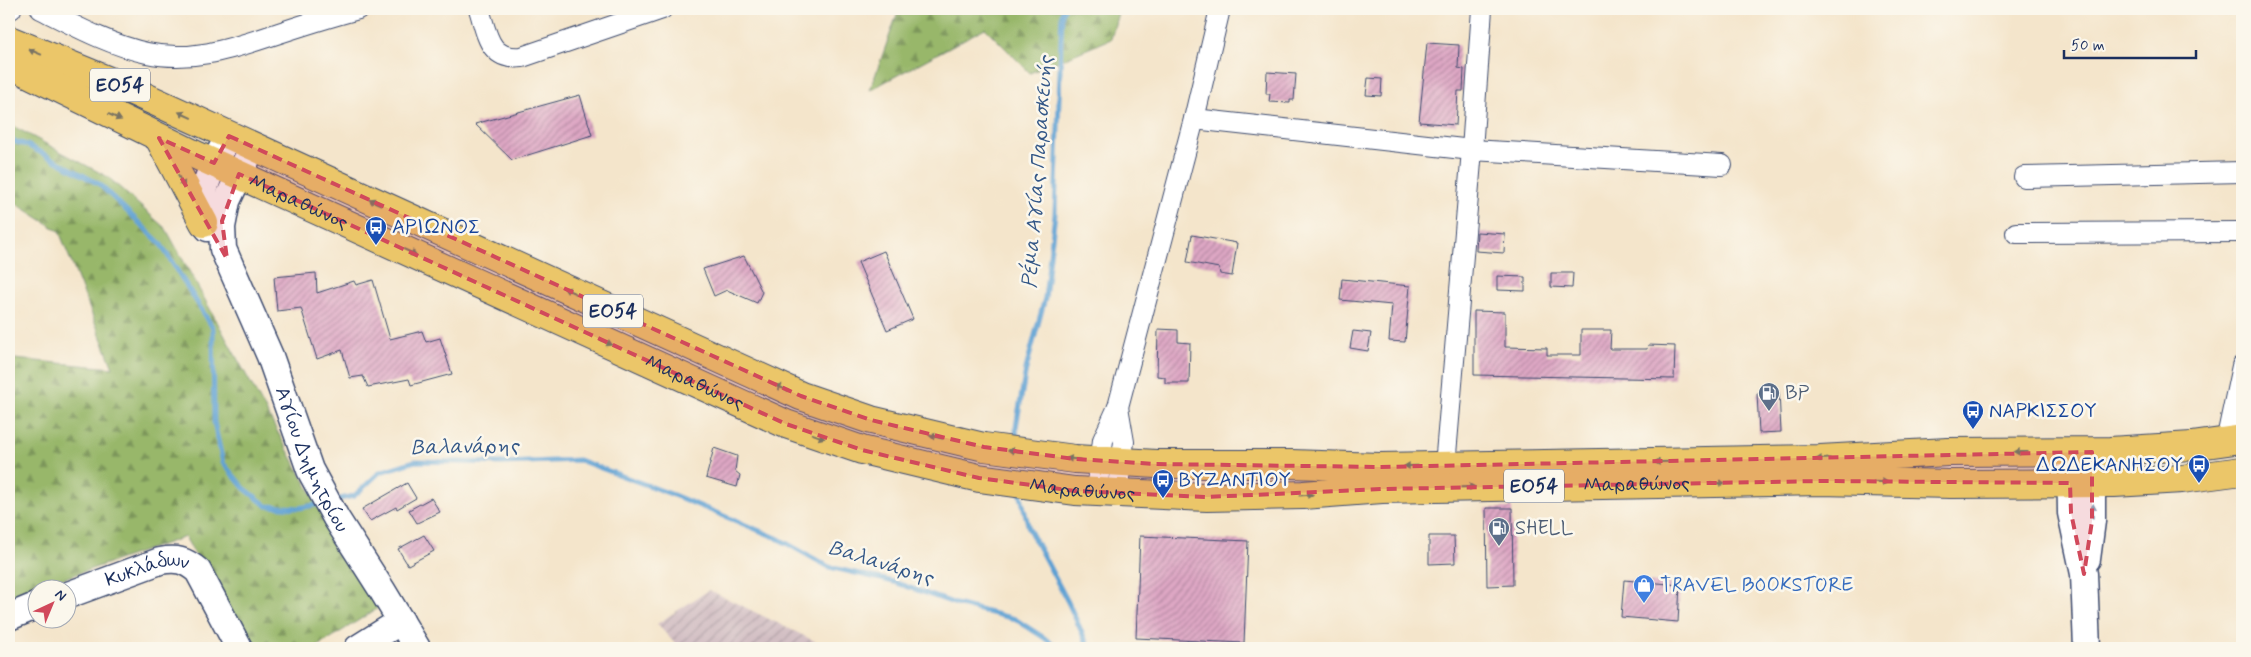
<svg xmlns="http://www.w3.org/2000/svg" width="2251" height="657" font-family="Mynerve,sans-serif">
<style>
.industrial{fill:url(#industrial-furrows)}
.forest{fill:url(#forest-firs);stroke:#5a7364}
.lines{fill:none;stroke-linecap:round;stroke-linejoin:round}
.stream{stroke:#5fa1d3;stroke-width:5}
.building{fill:url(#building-hatch)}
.minor-casing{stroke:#3c4a6e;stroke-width:22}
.tertiary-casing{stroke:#3c4a6e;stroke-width:29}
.primary-casing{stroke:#3c4a6e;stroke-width:30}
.minor{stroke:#fff;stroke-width:20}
.tertiary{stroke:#fff;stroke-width:26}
.primary{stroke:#ebc669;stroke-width:28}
.oneway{fill:#797363}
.oneway2{fill:#8d97ae}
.marked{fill:#d1495b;fill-opacity:0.2;stroke:#d1495b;stroke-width:4;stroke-dasharray:10 6;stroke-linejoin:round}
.labels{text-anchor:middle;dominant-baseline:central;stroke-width:5;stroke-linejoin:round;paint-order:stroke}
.shield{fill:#fbf7ec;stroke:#5e6b89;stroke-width:1}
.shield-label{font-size:19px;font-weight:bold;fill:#1b2f5e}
.street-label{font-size:20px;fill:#1b2f5e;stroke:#fbf7ec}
.transit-label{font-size:20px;fill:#164399;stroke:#fbf7ec;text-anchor:start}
.service-label{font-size:20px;fill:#4e5e75;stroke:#fbf7ec;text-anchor:start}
.shop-label{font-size:20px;fill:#366cbe;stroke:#fbf7ec;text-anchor:start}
.water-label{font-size:21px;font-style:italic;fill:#335787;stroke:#fbf7ec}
</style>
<defs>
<pattern id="industrial-furrows" width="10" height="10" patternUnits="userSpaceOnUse" patternTransform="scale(1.25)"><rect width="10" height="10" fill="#d2bec3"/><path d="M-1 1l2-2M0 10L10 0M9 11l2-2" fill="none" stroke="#aa9ba2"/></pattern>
<pattern id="forest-firs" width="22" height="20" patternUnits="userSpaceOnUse" patternTransform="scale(1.25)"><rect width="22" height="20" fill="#98b76a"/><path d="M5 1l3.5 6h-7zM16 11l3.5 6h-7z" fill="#7b955a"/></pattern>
<pattern id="building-hatch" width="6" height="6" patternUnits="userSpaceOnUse" patternTransform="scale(1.25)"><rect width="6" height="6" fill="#dea7c4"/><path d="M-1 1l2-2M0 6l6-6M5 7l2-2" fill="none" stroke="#b388a2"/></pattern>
</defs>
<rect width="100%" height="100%" fill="#fbf7ec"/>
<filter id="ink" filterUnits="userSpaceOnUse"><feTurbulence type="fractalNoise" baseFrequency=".02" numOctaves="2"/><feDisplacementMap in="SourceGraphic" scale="10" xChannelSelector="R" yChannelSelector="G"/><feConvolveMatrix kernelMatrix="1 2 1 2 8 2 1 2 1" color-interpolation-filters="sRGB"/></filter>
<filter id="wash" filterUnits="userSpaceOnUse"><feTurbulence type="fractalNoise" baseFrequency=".0096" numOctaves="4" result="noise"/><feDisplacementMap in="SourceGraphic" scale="20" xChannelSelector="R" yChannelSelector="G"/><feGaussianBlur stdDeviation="1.12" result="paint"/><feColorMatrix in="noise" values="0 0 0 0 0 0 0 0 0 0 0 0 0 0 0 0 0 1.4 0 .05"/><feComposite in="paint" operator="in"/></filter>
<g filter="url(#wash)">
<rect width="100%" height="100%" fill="#f4e5cb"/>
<path class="industrial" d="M709,590l120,58h-150l-22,-24z"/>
<g class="forest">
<path d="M899,9h220l-8,30 -81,34 -45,-45 -115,62z"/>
<path d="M9,124l99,53 58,52 165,300 47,79 -63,40h-66l-64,-111 -176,60v-237l5,-1 99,9 -54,-137 -50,-32z"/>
</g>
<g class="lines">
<g class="stream">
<path d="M9,140l18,5 72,39 61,59 53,85 1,94 9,41 21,25 23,18 32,2 21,-4"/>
<path d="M1017,444l-1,-17 10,-58 19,-71 10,-84 7,-201 2,-4"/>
<path d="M1020,492l9,37 39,73 21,46"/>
<path d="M335,500l19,-4 26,-24 35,-11 88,2 76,-3 92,34 106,44 52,29 65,15 62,22 59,15 45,29"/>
</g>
</g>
<g id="blocks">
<g class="building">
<path d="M1427,43l32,2 -1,23 6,1 -1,22h-5l-2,34 -37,-3z"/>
<path d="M1267,72l29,2 -2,26h-4v3l-21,-1 1,-8h-4z"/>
<path d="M1368,78l14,1 -1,17 -15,-1z"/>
<path d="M580,95l12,40 -80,25 -37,-36z"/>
<path d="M1477,232l28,2 -1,19 -28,-2z"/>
<path d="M1192,235l45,8 -5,33 -12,-2 -1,-6 -32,-6z"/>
<path d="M884,251l29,68 -26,11 -29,-68z"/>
<path d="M744,256l18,36 -5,11 -30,-13 -13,6 -11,-27z"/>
<path d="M316,273l1,20 37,-12 2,4 17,-5 17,59 32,-8 4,11 14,-4 12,36 -41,11 -2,-6 -41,8 -5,-11 -13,2 -8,-28 -25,9 -16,-51 -24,3 -3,-34z"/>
<path d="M1551,273h22l-1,15 -21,-1z"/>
<path d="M1497,276l28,1v14l-28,-1z"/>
<path d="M1342,279l68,7 -5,56 -16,-1 3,-36 -52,-5z"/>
<path d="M1474,311l31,1v35l42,1v7h34v-25h30l-1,19h37l1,-4 27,1 -1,33 -200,-4z"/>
<path d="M1158,329l20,1v12l12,1 -1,40h-24v-6l-8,-1z"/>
<path d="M1353,331l18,2 -3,18 -18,-3z"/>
<path d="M1779,392l2,40 -22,1 -2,-40z"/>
<path d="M714,448l23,8 -2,15 5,4 -3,12 -31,-9z"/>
<path d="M407,483l9,15 -19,11 -1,-2 -26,14 -8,-12z"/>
<path d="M431,498l9,14 -23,11 -8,-13z"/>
<path d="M1486,508h26l1,77 -26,1z"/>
<path d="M424,535l10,16 -26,14 -10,-16z"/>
<path d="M1140,536l108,5 -4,102 -108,-5z"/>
<path d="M1429,536h25l1,27 -26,1z"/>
<path d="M1624,580l56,5 -2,37 -57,-5z"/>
</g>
</g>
</g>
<g filter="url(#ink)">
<use href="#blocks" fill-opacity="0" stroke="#3c4a6e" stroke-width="1"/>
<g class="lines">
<g class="minor-casing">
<g id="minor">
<path d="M41,9c34,17 69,36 106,44 42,9 81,-3 120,-16 30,-10 61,-20 91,-28"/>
<path d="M479,9c8,25 10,52 43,48l140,-48"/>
<path d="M9,10l2,-1"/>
<path d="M1194,119l278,31 250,15"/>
<path d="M2024,177l218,-5"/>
<path d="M2016,233l226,-1"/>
<path d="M2226,442l16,-76"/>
<path d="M1445,466l27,-316 10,-141"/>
<path d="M1097,492l6,-52 15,-33 76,-288 26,-110"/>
<path d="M1117,493l7,-51 -6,-35"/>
</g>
</g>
<g class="tertiary-casing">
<g id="tertiary">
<path id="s1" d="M253,146l-26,55 -5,26 1,22 47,107 40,114 26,48 46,72 35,58"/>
<path d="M208,228c-17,-27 8,-69 21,-92"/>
<path d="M2070,452l1,61 13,61 3,74"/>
<path d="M2087,559l5,-38v-69"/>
<path id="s2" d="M68,595l92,-34c17,-3 25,-1 38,10l41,77"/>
<path d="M9,617l29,-12"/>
<path d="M358,648l43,-27"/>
</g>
</g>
<g class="primary-casing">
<g id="primary">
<path d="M9,40l110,45 682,311 70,24 113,27 91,12 81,5h135l89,3 440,-8 128,-7 162,-1 82,-5 50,-7"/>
<path id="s3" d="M9,64l189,92 588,268 76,26 117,28 96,13 132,6 96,-2 79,-6 439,-8 130,3 163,-1 68,-4 60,-8"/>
<path d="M159,138l45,85"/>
</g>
</g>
<use href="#minor" class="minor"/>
<use href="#tertiary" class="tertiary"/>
<use href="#primary" class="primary"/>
</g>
<defs><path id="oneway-solid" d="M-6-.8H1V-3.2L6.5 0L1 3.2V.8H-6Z" transform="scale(1.25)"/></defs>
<g class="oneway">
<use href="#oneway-solid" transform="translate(35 52) rotate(-157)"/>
<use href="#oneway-solid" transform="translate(185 115) rotate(-155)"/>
<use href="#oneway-solid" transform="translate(115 117) rotate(25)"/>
<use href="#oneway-solid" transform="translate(181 181) rotate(62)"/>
<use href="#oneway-solid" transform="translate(375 202) rotate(-155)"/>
<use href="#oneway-solid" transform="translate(410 252) rotate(25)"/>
<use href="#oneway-solid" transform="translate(570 291) rotate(-155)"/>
<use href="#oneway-solid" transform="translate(606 342) rotate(25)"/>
<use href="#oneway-solid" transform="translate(782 388) rotate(-155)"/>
<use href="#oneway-solid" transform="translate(818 436) rotate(20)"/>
<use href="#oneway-solid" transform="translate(936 437) rotate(-167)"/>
<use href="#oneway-solid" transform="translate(1015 451) rotate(-173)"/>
<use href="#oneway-solid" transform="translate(2021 452) rotate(180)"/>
<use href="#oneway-solid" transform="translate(1073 459) rotate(-174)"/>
<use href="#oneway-solid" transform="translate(1823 459) rotate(177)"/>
<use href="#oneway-solid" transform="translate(1661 462) rotate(179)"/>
<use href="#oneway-solid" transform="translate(1411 466) rotate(179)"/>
<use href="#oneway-solid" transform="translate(1881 482) rotate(1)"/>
<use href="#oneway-solid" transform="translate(1718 483) rotate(-1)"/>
<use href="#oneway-solid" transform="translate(1468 487) rotate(-1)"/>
<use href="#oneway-solid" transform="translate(1306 495) rotate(-3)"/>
</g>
<use class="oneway2" href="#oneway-solid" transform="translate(2093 511) rotate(-88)"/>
</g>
<path class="marked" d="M229,136l572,260 70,24 113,27 91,12 81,5 224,3 712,-15v69l-8,53 -13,-61 -1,-30 -249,-2 -439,8 -175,8 -132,-6 -96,-13 -117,-28 -76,-26 -547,-250 -17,47 5,38 -68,-121 55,25z"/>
<defs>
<g id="bus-pin" transform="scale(1.125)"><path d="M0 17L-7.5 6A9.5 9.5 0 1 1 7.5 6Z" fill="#1a4fb4" stroke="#fbf7ec"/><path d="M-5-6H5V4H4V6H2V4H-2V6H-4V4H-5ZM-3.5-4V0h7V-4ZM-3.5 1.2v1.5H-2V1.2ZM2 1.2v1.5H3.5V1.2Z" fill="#fff"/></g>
<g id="fuel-pin" transform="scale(1.125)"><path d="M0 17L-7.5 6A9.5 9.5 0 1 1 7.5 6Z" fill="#5c6f8a" stroke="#fbf7ec"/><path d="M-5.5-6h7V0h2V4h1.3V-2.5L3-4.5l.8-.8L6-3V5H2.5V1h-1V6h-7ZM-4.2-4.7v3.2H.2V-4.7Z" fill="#fff"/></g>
<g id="shop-pin" transform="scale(1.125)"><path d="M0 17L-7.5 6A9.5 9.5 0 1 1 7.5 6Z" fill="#3f7fe0" stroke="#fbf7ec"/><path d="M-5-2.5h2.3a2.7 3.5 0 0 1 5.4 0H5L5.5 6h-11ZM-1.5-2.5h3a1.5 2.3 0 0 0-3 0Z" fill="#fff"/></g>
</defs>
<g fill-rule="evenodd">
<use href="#bus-pin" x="376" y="227"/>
<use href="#fuel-pin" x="1769" y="393"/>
<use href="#bus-pin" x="1973" y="411"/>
<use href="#bus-pin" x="2199" y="465"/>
<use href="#bus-pin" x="1163" y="480"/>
<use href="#fuel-pin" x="1499" y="528"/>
<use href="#shop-pin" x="1644" y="585"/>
</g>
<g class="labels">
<g class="shield">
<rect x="90" y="68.5" width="60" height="33" rx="4"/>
<rect x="583" y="294.5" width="60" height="33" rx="4"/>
<rect x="1504" y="469.5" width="60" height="33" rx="4"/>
</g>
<g class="shield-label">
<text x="120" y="85">ΕΟ54</text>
<text x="613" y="311">ΕΟ54</text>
<text x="1534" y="486">ΕΟ54</text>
</g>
<g class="street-label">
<text stroke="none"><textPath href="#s3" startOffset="321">Μαραθώνος</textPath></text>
<text stroke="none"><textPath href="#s3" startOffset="756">Μαραθώνος</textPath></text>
<text stroke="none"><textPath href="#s1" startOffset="338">Αγίου Δημητρίου</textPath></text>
<text stroke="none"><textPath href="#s3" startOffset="1716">Μαραθώνος</textPath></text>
<text stroke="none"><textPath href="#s3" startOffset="1161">Μαραθώνος</textPath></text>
<text stroke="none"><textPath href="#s2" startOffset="84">Κυκλάδων</textPath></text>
</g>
<g class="transit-label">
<text x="392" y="227">ΑΡΙΩΝΟΣ</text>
<text x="1989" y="411">ΝΑΡΚΙΣΣΟΥ</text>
<text x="2183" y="465" text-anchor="end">ΔΩΔΕΚΑΝΗΣΟΥ</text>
<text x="1179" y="480">ΒΥΖΑΝΤΙΟΥ</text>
</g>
<g class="service-label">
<text x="1785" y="393">BP</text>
<text x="1515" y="528">SHELL</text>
</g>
<g class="shop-label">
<text x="1660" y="585">TRAVEL BOOKSTORE</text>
</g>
<g class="water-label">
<text transform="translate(1038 172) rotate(-86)">Ρέμα Αγίας Παρασκευής</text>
<text transform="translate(465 447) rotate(-1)">Βαλανάρης</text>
<text transform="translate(881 563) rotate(17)">Βαλανάρης</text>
</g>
</g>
<rect width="2251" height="657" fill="none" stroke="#fbf7ec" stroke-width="30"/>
<g transform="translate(52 604) rotate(44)"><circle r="24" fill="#fbf7ec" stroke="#a1a7b3"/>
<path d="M0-4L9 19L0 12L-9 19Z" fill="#d1495b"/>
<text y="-8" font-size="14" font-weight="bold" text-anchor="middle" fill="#1b2f5e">N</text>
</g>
<path d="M2064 50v8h132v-8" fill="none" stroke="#1b2f5e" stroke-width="2.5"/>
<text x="2071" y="50" font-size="15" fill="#1b2f5e" stroke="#fbf7ec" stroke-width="4" paint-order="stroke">50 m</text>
</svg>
